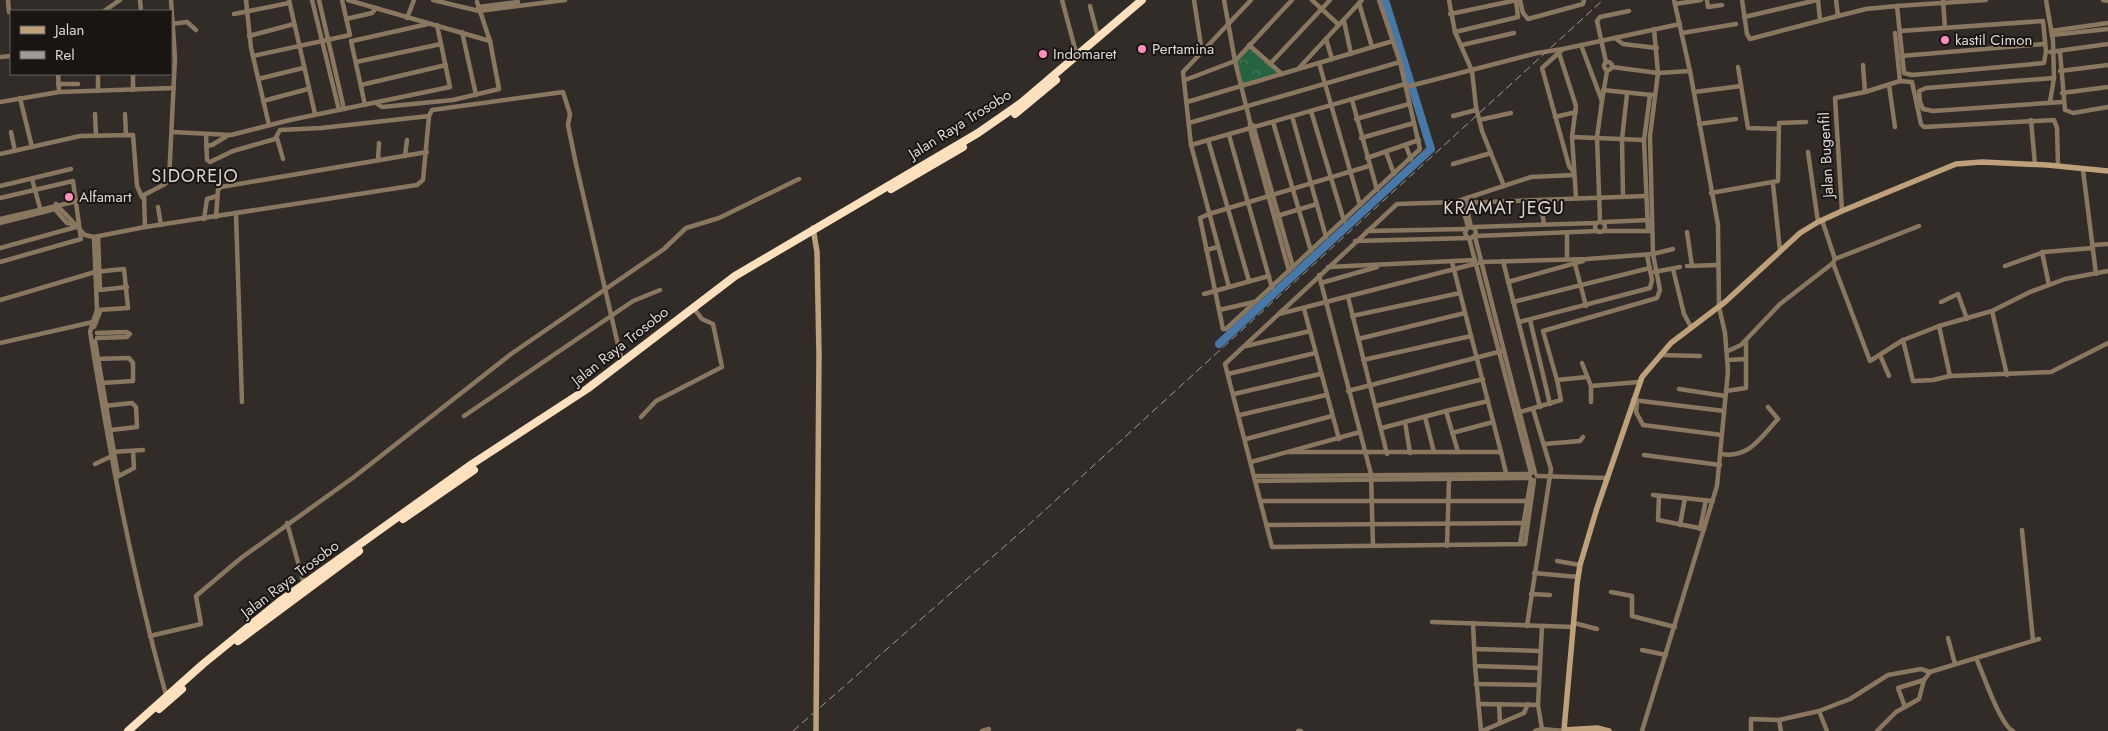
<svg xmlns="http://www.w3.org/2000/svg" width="2108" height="731" font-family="Jost,sans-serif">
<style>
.forest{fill:url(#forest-crowns)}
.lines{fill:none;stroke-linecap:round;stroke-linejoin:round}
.river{stroke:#4778a8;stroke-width:8}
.street{stroke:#8a7760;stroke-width:4.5}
.secondary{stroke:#bea07b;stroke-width:5.5}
.highway{stroke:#fde1be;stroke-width:8}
.rail{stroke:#a09a98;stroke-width:1;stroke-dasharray:8 4;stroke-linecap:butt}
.poi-dot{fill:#fe8ebd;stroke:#181513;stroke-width:2}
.labels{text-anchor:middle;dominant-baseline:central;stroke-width:4;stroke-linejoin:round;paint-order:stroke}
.poi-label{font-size:15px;fill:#ded9d7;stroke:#181513;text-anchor:start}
.street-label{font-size:15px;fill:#ded9d7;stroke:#181513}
.quarter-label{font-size:18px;letter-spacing:1px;fill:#ddd5d0;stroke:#181513}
</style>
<defs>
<pattern id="forest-crowns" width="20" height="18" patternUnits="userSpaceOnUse" patternTransform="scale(1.25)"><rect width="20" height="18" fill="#276341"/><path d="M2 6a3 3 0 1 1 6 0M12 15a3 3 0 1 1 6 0" fill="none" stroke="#46795c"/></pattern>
</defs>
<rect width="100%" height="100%" fill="#322c28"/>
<path class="forest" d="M1249,45l33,29 -40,12 -7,-25z"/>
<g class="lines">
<path class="river" d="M1219,344l212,-195 -46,-149"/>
<g class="street">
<path d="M8,0l1,12"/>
<path d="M140,0l1,11"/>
<path d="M246,0l5,48 18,77"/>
<path d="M289,0l26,114"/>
<path d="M312,0l27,110"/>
<path d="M319,0l25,109"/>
<path d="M348,0l142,41"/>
<path d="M433,0l46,11 86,-11"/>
<path d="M1062,0l15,56"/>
<path d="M1194,0l8,52"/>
<path d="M1224,0l11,61 15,61v7l39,142"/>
<path d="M1312,0l27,25"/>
<path d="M1449,0l6,32 17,39 4,36 6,24 22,55"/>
<path d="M1520,0l3,13 5,6 55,-15 1,-4"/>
<path d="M1707,0l1,7 14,-2"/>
<path d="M1742,0l5,34 3,5 88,-23"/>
<path d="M1818,0l2,20"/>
<path d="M1836,0l2,16 28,-7 31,-3"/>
<path d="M1943,0l2,28"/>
<path d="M2046,0l7,41 1,37 -4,24"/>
<path d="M2103,0l5,1"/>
<path d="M1359,3l13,44"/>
<path d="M1675,4l26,-4"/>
<path d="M1090,6l8,31"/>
<path d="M478,7l40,-5"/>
<path d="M104,11l16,-11"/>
<path d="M234,14l55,-11"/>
<path d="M1450,14l67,-14"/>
<path d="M1744,17l73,-17"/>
<path d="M407,18l7,-18"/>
<path d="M346,19l26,-6 4,-5"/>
<path d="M1344,21l7,33"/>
<path d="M171,24l16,-2 9,8"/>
<path d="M1654,29l4,44 -8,63 3,118 20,-5"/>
<path d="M1900,31l143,-10 3,30 -2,12 -132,12 -8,-2 -7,-67 89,-6"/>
<path d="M2051,31l57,-8"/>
<path d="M462,32l14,63"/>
<path d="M1455,32l63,-15 -2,-17"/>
<path d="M1682,33l54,-9"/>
<path d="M1895,33l5,48"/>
<path d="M2052,35l56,-6"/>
<path d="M249,36l45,-12"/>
<path d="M1615,38l8,6 34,4"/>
<path d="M1326,39l6,20"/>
<path d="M351,41l14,64"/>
<path d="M352,41l76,-17"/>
<path d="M1249,45l33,29"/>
<path d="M1462,45l52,-12"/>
<path d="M1581,45l21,56 -5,36 3,84"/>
<path d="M2050,52l58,-8"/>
<path d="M2060,52l5,58 8,3 35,-6"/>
<path d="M1559,53l17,53 -4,31 4,60"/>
<path d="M253,56l97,-21 -8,-35"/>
<path d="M1901,56l143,-12"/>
<path d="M0,57l11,-1"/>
<circle cx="1608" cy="66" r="4"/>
<path d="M356,62l85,-18"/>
<path d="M1606,62l-9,-41 3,-4 29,-6"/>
<path d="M1319,63l41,142"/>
<path d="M1270,64l60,-64"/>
<path d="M1863,65l2,27"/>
<path d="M1612,67l46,6 32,-2"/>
<path d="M1738,67l10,61 31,1"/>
<path d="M1299,68l63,-68"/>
<path d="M2060,71l48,-6"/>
<path d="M58,74l1,18"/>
<path d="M98,74v17"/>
<path d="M2054,78l-128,10 -7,3 1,11 3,7 10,2 129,-9"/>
<path d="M258,79l45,-11"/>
<path d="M1185,80l50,-19 57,-61"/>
<path d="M58,84h20"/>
<path d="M361,85l85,-20"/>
<path d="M1889,85l6,42"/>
<path d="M1406,87l131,-34 26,-4"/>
<path d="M133,90v-16"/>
<path d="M1603,90l49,5"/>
<path d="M1694,92l47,-6"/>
<path d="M2062,93l46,-6"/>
<path d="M20,98l12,49"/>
<path d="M1352,100l25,90"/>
<path d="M263,101l45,-12"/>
<path d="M1602,101l5,-30"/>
<path d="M0,102l59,-10 115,-4"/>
<path d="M1187,102l206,-61"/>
<path d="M376,103l6,4 71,-7 46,-11 -9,-48 -13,-39"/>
<path d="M1311,111l33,110"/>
<path d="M95,114l1,22"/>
<path d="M125,114l1,21"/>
<path d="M1292,116l34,121"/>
<path d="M1453,116l23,-6"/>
<path d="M1555,117l21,-5"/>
<path d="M1356,119l53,-15"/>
<path d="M1479,120l32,-7"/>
<path d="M2031,120l4,45"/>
<path d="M1273,122l38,129"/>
<path d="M1189,123l211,-61"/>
<path d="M1699,124l37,-5"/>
<path d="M1253,125l40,142"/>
<path d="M11,132l4,19"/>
<path d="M172,132l59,3 59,-15 160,-33 -13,-62"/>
<path d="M206,135l1,25 3,2 23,-11 42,-12 5,-9 41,-2 108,-12"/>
<path d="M1229,135l43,153"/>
<path d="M1572,137l72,3"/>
<path d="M277,138l6,21"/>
<path d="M1361,138l53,-15"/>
<path d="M1208,140l41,141"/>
<path d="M1191,145l214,-61"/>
<path d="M206,146l6,-1 15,-9"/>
<path d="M1406,146l5,13"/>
<path d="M1386,152l8,22"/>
<path d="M1808,152l10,70"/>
<path d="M0,154l80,-18 53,-1 4,51 5,11"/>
<path d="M405,156l2,-16"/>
<path d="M1367,158l52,-18"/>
<path d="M378,160l1,-17"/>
<path d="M1453,164l38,-11"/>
<path d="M1369,166l-160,48 -9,4 23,111h3l194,-180 -20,-87 -21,-62"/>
<path d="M2083,170l13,104"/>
<path d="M1573,171l-4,-5 -27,-98 21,-19 117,-25"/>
<path d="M32,179l8,29"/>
<path d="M1773,184l7,67"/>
<path d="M0,186l71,-17"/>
<path d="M1711,193l67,-12 1,-58 27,-1"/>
<path d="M1623,197l-1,-58 5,-45"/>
<path d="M0,198l73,-17 8,58 -81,23"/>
<path d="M1540,200l4,24"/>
<path d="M1465,201l6,26"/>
<path d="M1461,202l7,25"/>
<path d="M1461,203l185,-7"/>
<path d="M56,204l29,31 9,2 51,-10 272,-42 6,-5 6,-64 3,-6 131,-18 7,22 -2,11 8,39 46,198"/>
<path d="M53,207l14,16 6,1"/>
<path d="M158,207l3,18"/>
<path d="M1842,211l-7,-113 30,-6 35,-11 12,1 9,42 3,3 130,-7 3,8 1,37"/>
<path d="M236,214l6,188"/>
<path d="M1277,216l40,-12"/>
<path d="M216,217l2,-27 3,-3 206,-35"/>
<path d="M0,219l78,-18"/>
<path d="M204,219l3,-20 10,-3"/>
<path d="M1822,220l13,39 -2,4 37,98 33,-21 36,-14 53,-15 38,-19 35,-13 43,-8"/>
<circle cx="1600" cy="227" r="5"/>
<path d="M1604,222l46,-2"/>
<path d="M0,223l59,-15"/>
<path d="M145,227l-1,-32 21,-11 4,-4 6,-122 -4,-58"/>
<path d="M1474,227l122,-4"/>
<path d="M1367,231l99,-2"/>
<path d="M1603,231h46"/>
<path d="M1648,231l-4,-91 6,-45"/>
<path d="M1687,232l5,34"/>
<path d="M1567,234v25"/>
<path d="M98,236l2,54 27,-3"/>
<path d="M1475,236l123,-5"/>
<path d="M1475,237l60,236"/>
<path d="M1469,238l62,235"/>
<path d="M1355,241l116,-3 5,-4 -1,-5 -4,-2 -4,1 -2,5 2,4"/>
<path d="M2092,245l16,-1"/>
<path d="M0,248l76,-21"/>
<path d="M1206,250l12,-3"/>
<path d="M2042,252l7,33"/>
<path d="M1835,259l84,-33"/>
<path d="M1503,261l37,146"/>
<path d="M1452,262l49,190"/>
<path d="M1575,264l11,42"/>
<path d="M1687,266l31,-1"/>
<path d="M2005,266l39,-14 49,-4"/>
<path d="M1328,267l147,-7"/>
<path d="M1673,269l11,45 7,13"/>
<path d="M1654,272l26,-5"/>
<path d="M1319,275l52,199 2,72"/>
<path d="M1508,282l75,-21"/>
<path d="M1321,283l56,-16"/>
<path d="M1229,287l-38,-142 -8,-73 68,-72"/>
<path d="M1204,294l65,-18"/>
<path d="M1348,297l39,157"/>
<path d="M0,300l95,-28 29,-3 4,39 -31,2"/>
<path d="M1513,302l137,-34"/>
<path d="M1941,302l17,-8 9,25"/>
<path d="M1304,309l6,22"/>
<path d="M1219,310l35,-8"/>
<path d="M1992,311l15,64"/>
<path d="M1279,314l203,-52 105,-3 66,-5 7,36 -3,8 -114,33 14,49 30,-3"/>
<path d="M1352,316l108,-23"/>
<path d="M1530,320l20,84"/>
<path d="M93,322l4,-12 -3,-73"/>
<path d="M1519,322l131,-34 2,-8 -5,-25"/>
<path d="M1939,326l11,50"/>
<path d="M94,327l6,-15"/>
<path d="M97,338l30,-1 3,-3 -3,-2 -30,1"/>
<path d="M1358,339l107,-26"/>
<path d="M1746,340v19"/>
<path d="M1903,340l10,41 20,-1 17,-4 101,-4 57,-29"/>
<path d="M95,341l23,135"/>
<path d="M0,343l93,-21 -3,10c20,123 43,246 77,366"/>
<path d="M1246,346l64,-15 29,108"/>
<path d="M1728,351l13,-6 39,-41 53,-41"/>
<path d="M1661,355l39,1"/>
<path d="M1880,355l9,21"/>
<path d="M96,359l33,-1 4,5v18l-31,2"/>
<path d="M1363,360l108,-24"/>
<path d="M1582,363l9,23 48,-4"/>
<path d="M1228,374l87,-21"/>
<path d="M1679,389l46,7"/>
<path d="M1348,391l154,-40"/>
<path d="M1726,391l20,-3v-29l-18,1"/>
<path d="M1234,394l86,-20"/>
<path d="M1633,400l91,11"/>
<path d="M1637,401l-1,11 7,13"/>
<path d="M1591,402v-16"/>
<path d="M104,406l28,-3 4,4 1,20 -26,3"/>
<path d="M1376,406l107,-27"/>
<path d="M1446,411l42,-10"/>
<path d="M1520,412l41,-12 -4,-20"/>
<path d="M1240,415l86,-20"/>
<path d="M464,416l169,-115 27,-11"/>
<path d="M641,417l15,-16 66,-34 -9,-43 -11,-5 -7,-9"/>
<path d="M1425,417l9,35"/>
<path d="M1405,422l5,31"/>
<path d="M1643,425l79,10"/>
<path d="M1382,428l64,-17 12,41"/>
<path d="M1452,433l41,-11"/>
<path d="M1246,439l86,-23"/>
<path d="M1544,444l36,-3 3,-4"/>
<path d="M112,452l31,-2"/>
<path d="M1289,452h212l5,21"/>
<path d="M1721,454c28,5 40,-17 57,-35l-10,-12"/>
<path d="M1644,455l76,10"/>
<path d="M1251,462l109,-30"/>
<path d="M95,464l17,-8"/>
<path d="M1255,476l275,-2"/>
<path d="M1537,476l71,2"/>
<path d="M117,477l17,-9 -1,-17"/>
<path d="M1534,480l-9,64 -253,3 -47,-183 172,-160 58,-2 76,-25 43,-2"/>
<path d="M1256,481l274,-3"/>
<path d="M1653,495l60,6"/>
<path d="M1659,496l-1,24 46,9"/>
<path d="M1262,501h269"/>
<path d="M287,523l17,61"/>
<path d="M1267,525l261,-2"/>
<path d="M1680,525l5,-27"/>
<path d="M1700,529l6,-29"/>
<path d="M2022,530l11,110"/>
<path d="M1520,544l11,-65"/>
<path d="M1447,546l2,-66"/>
<path d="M1557,561l23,4"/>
<path d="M1534,573l44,4"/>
<path d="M1611,592l21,4v20l43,11"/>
<path d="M1531,594l19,1"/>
<path d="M1432,622l141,5"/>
<path d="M1473,623l2,43 6,65"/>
<path d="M1574,623l23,6"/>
<path d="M1527,626l24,-157 -18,-60"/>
<path d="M1542,626l-4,79 4,24"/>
<path d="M150,636l51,-12 -5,-28 45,-38 113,-81 157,-123 153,-105 22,-21 33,-10 80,-39"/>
<path d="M1948,638l7,26"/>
<path d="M1474,649l66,2"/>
<path d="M1642,650l24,5"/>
<path d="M1976,658c7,15 24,67 37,73"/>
<path d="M1475,666l63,2"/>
<path d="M1476,684l62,1"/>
<path d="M1478,704l60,1"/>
<path d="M1499,704l1,19"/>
<path d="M1905,707l-7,-19 26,-8"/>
<path d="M1819,711l8,20"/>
<path d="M1779,720l2,11"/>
<path d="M982,731l7,-2"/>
<path d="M1298,731h3"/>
<path d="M1482,731l42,-18 4,-9"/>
<path d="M1535,731l7,-2 22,2"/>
<path d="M1642,731l75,-245 11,-115 -3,-38 -6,-26 -1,-82 -28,-154 -16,-71"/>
<path d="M1751,731v-12l28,1 40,-9 31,-12 38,-24 33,-6 9,3"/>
<path d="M1877,731l19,-19 23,-13 5,-19 6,-8 109,-33"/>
</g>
<g class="secondary">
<path d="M813,228l4,24 2,102 -3,377"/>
<path d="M1609,731l-12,-3 -33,2 13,-146 3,-19 17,-57 45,-131 29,-34 54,-41 75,-69 18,-11 24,-11 114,-47 26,-2 65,3 61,6"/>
</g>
<g class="highway">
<path d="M1015,114l41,-34"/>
<path d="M891,189l72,-42"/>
<path d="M403,519l71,-49"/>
<path d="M238,641l121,-90"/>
<path d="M159,709l23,-20"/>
<path d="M128,731l75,-67 76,-62 193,-138 115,-75 148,-113 243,-143 43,-30 121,-103"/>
</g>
<path class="rail" d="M793,731l229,-200 581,-531"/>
</g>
<g class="poi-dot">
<circle cx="1945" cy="40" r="5"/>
<circle cx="1142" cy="49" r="5"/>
<circle cx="1043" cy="54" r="5"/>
<circle cx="69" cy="197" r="5"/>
</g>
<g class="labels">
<g class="poi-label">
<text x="1955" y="40">kastil Cimon</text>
<text x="1152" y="49">Pertamina</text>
<text x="1053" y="54">Indomaret</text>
<text x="79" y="197">Alfamart</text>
</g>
<g class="street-label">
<text transform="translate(960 124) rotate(-32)">Jalan Raya Trosobo</text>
<text transform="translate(1826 155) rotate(-93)">Jalan Bugenfil</text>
<text transform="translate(620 346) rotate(-38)">Jalan Raya Trosobo</text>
<text transform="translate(290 579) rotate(-37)">Jalan Raya Trosobo</text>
</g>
<g class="quarter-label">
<text x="195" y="176">SIDOREJO</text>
<text x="1504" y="208">KRAMAT JEGU</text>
</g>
</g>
<rect x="10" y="10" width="162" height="65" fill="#181513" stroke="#676361"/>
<rect x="20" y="26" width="25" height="8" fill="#bea07b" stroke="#676361"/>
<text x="55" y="35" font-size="15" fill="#ded9d7">Jalan</text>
<rect x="20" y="51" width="25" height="8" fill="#a09a98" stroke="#676361"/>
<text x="55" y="60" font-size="15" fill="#ded9d7">Rel</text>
</svg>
